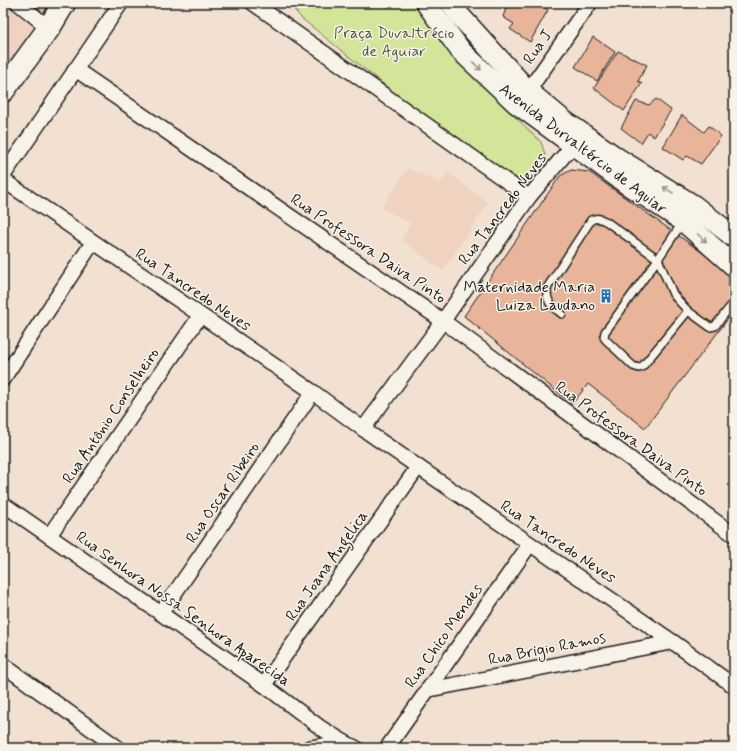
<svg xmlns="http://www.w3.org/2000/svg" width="737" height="751" font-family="Mynerve,sans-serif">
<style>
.built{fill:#efd3c0}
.green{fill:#d3e599;stroke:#78805a}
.building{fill:#e8b59a;stroke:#1c1c1c}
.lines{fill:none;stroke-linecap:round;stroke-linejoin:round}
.lane-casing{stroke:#1c1c1c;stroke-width:10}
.street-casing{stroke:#1c1c1c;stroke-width:17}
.secondary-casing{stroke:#1c1c1c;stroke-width:23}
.primary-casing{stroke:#1c1c1c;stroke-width:25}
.lane{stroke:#f7f3e8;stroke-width:7}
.street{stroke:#f7f3e8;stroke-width:14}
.secondary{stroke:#f7f3e8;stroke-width:20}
.primary{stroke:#f7f3e8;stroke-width:22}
.oneway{stroke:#94928c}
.labels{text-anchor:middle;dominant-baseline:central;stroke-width:3;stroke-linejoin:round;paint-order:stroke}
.park-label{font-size:16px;fill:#535842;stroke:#f7f3e8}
.street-label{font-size:16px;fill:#1c1c1c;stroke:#f7f3e8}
.poi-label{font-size:16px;fill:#1c1c1c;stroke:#f7f3e8;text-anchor:end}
</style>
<rect width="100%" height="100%" fill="#f2e0d1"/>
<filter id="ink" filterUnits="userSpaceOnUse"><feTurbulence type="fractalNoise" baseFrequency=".025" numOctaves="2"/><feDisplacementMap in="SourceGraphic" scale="8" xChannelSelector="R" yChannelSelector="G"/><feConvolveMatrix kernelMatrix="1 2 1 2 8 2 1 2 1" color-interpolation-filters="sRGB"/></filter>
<g filter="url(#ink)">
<g class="built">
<path d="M3,3h28l13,11 -41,59z"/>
<path d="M408,168l32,15 8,-11 40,31 -45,68 -41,-31 8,-17 -29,-15z"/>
</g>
<path class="green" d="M289,3h126l12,19 20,27 14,16 80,77 4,12 -1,7 -19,25 -123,-87 -101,-81z"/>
<g class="building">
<path d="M31,3h19l-6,11z"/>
<path d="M501,3h37l10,7 -18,32 -20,-13 4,-5 -11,-7 3,-9z"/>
<path d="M593,37l22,15 -18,29 -22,-14z"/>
<path d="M618,51l29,14 -9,16 4,2 -18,28 -30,-23z"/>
<path d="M656,99l15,11 -17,27 -6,-5 -7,11 -20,-15 15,-27 13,4z"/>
<path d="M682,115l22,17 5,-6 12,10 -20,28 -14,-8 -4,4 -20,-13z"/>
<path d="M571,170l18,2 121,86 24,22v31l-89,117 -57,-44 -16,20 -108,-88 96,-140z"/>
</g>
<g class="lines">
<g class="lane-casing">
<g id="lane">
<path d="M682,223l-24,36 15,35 5,6 10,11 22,16 5,-1 19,-24"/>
<path d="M562,314c-10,-8 -16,-11 -15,-26l44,-68c7,-3 10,-1 16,2l51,37 -53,73 -1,5 2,3 27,26 6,2 3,-1 46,-56"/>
</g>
</g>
<g class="street-casing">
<g id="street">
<path d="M18,3l31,25"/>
<path d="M253,3l276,194"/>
<path d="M75,69l368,252 291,214"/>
<path d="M528,91l62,-88"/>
<path d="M573,145l-44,52 -86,124 -80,108 310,213 61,44"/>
<path d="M3,176l118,-173"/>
<path d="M3,180l310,212 50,37"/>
<path d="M3,379l90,-137"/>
<path d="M3,504l261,181 57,43 23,14"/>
<path d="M49,536l151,-220"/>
<path d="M161,613l152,-221"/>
<path d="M3,665l115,83"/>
<path d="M264,685l154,-218"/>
<path d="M427,690l246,-48"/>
<path d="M309,748l35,-6 12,6"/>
<path d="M387,748l143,-204"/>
</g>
</g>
<g class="secondary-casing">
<g id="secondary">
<path d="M426,3l35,48 55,52 112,82 55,36 51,45"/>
<path d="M451,3l9,13 68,75 36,30 53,37 76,47 41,32"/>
</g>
</g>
<g class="primary-casing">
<path id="primary" d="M3,91l46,-63 15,-25"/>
</g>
<use href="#lane" class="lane"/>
<use href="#street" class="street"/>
<use href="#secondary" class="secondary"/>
<use href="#primary" class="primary"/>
</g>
<defs><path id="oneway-shaft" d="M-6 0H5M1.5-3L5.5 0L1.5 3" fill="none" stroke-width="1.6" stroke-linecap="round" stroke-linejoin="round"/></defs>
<g class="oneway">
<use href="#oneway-shaft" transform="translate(477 66) rotate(44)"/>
<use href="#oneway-shaft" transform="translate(668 190) rotate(-148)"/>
<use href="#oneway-shaft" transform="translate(702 238) rotate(42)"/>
</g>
</g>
<defs>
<g id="building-bare" transform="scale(1.08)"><path d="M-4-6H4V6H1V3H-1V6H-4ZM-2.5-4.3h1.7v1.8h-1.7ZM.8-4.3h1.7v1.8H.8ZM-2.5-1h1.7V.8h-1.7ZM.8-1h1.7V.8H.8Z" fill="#1f6fb2" stroke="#f7f3e8" stroke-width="2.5" paint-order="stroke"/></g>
</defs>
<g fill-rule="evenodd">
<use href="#building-bare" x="606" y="296"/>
</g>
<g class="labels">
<g class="park-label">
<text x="394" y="33">Praça Duvaltrécio<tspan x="394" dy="18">de Aguiar</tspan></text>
</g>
<g class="street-label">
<text transform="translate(538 47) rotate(-55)">Rua J</text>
<text transform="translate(583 149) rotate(37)">Avenida Durvaltércio de Aguiar</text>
<text transform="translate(503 209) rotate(-53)">Rua Tancredo Neves</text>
<text transform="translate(368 249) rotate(34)">Rua Professora Daiva Pinto</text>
<text transform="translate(193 290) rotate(34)">Rua Tancredo Neves</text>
<text transform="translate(111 416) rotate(-56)">Rua Antônio Conselheiro</text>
<text transform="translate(631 439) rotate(36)">Rua Professora Daiva Pinto</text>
<text transform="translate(223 493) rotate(-56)">Rua Oscar Ribeiro</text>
<text transform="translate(558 542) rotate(34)">Rua Tancredo Neves</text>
<text transform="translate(327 566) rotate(-55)">Rua Joana Angelica</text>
<text transform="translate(183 609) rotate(35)">Rua Senhora Nossa Senhora Aparecida</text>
<text transform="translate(444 636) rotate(-55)">Rua Chico Mendes</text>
<text transform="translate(547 649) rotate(-11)">Rua Brigio Ramos</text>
</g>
<g class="poi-label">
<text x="595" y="287">Maternidade Maria<tspan x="595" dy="18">Luiza Laudano</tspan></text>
</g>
</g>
<rect width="737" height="751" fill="none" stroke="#f7f3e8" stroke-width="16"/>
<rect x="8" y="8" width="721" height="735" fill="none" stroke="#1c1c1c" stroke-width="1.5" filter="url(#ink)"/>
</svg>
